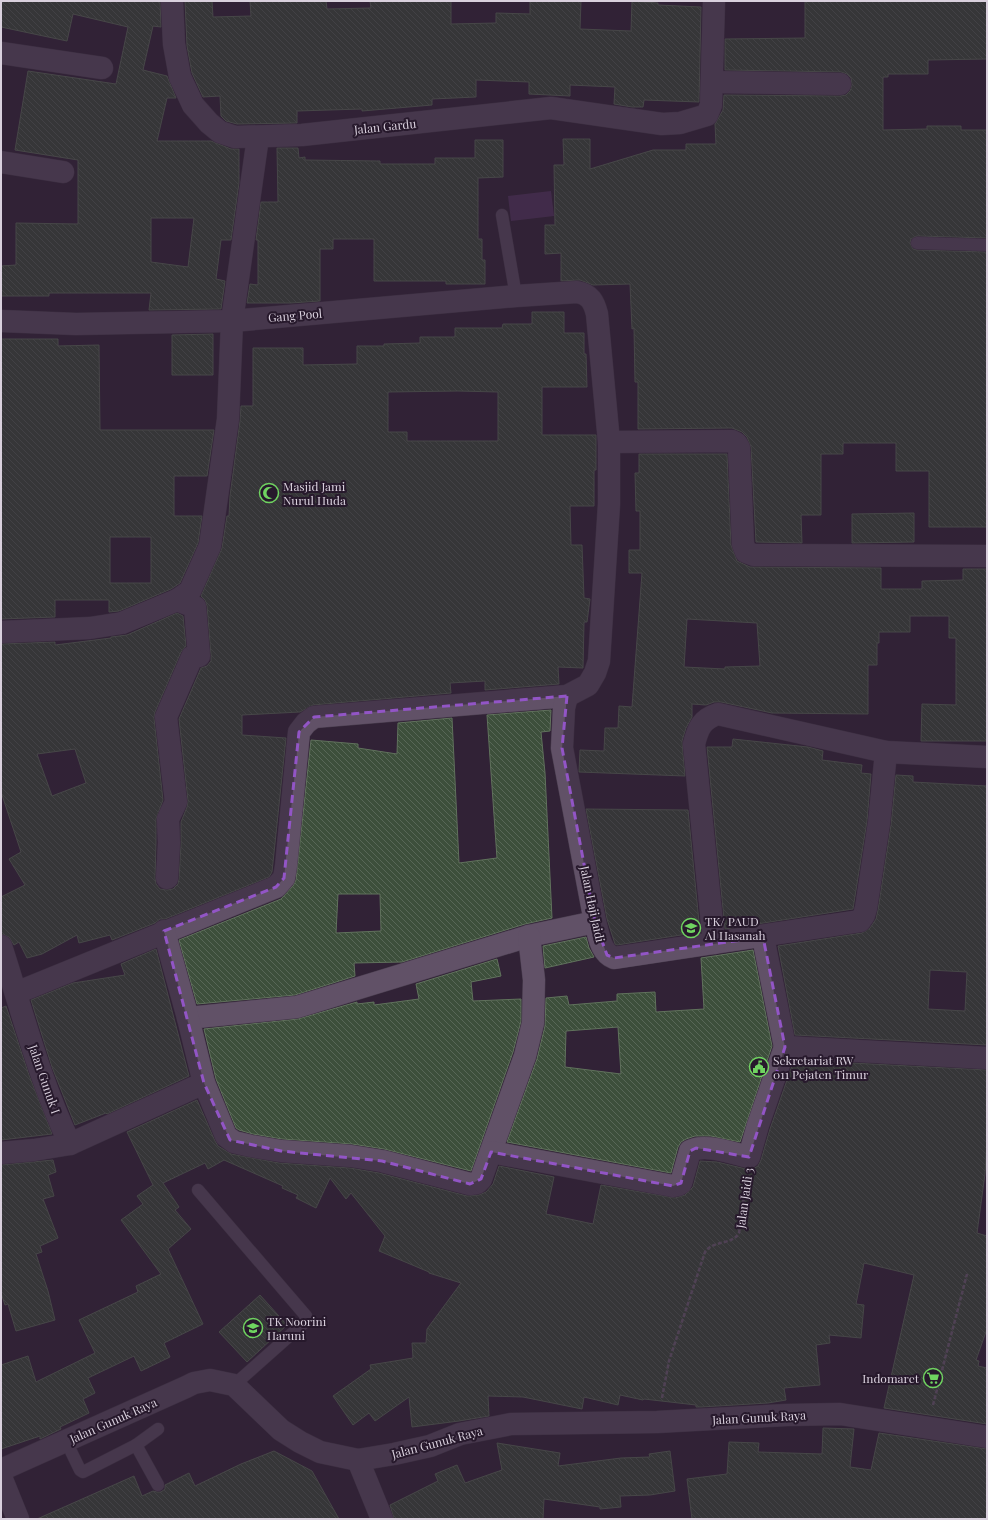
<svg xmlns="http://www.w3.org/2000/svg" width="988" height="1520" font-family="'Playfair Display',serif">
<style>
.grass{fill:#563762}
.building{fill:url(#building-back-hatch);stroke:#60725c;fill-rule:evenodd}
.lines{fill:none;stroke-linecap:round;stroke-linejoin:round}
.lane-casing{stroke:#4a3e4f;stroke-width:13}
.street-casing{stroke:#4a3e4f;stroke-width:23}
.path{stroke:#746778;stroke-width:2.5;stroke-dasharray:4 2;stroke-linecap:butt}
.lane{stroke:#615167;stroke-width:12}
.street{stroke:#615167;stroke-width:22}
.marked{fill:none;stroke:#9255c6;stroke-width:3;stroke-dasharray:8 5;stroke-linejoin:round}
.labels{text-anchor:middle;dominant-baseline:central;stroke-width:4;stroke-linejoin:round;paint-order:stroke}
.street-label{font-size:12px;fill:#d9d0dd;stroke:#27192c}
.poi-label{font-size:12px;fill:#d9d0dd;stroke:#27192c;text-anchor:start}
</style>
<defs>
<pattern id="building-back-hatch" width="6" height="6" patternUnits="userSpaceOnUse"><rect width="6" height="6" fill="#3d4f3b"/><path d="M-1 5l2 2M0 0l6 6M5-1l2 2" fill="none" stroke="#586757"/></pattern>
</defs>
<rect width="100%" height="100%" fill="#312236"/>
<path class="grass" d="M551,191l3,25 -43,5 -3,-25z"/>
<g class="building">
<path d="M1,1h159l1,26 -8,-1 -10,44 24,6 9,22h-9l-10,43h54l20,8h8v34l-8,57h-10l-5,39 9,2 -4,28 -72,1 2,-17h-102v3h-48v-30l15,-1v-42l62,1v-64l-63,-10 13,-79 88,13 12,-57 -55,-13 -6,27 -66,-14zM151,218h43l-6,49 -37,-5z"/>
<path d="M185,1h27l1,16 38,-1 -1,-15h76l1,8 44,-1 -1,-7h81v23l45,-1v-10l34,1v-13h51l-1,28 51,2 1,-30 26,2v2l43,2 -2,95 -55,-2 -1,7h-11l-18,-3 1,-17 -45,-2v11l-41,-2v-12l-53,-2v17l-44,2v6l-70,6v-2l-65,2v12l-60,1 -11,-3 -5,-5 -1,-20 -17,1 -11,-24 -5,-27z"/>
<path d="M805,1h182v58l-59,1v14h-40v3h-5v53l44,-1v-3h34v4h26v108l-70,-2 -6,3 -1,4 3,6 4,1 70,2v275h-58v-56h-33v-28h-53v11h-22v61h-20l1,28 -46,-1 -5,-95 -4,-10 -5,-5 -10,-4 -94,1v-47h-3l-1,-54 -2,1 -2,-45 -37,1 -13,-5 -19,1v-28l-16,1v-29h10l-1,-60h10l-1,-26h27v30l63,-19h33v-6h30l-1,-20 8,-14 1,-15 116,1 6,-1 4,-4 2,-6 -1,-7 -4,-4 -6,-2 -116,-2v-31l80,-1z"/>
<path d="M475,140h28v37l-25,1v61h4v21h3v24h-39v-3h-72v-42h-41v10h-13v52l-29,2h-44l3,-19 8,1v-45h-2l5,-38h17l-1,-54h21l1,10 6,-1v3l75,1v3h55v-6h40z"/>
<path d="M532,312h32v21h20v21h2l1,33h-45v48h54v35h-2v36h-24l1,39h11l2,53 6,1 -3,23h-3l-1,46 -25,-1 1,17 -74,6v-9l-35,2 1,10 -138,12 -13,7 -58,3v20l44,3 -14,134 -3,5 -104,42h-5l-5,4 -43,17 -2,-5 -31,8 -2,-8 -35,19 -15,4 -8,-16 -5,3 -5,-8 -8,-3v-37l24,-12 -16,-26 12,-7 -20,-60v-148l54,-2v3l56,-7v-1l16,-2 50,-22 6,3 3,30 -5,6 -26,60 -1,6 9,82 -7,19v24l-1,35 1,6 4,5 7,1 6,-1 5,-5 1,-5 2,-35v-22l6,-15 1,-6 -9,-82 22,-51 6,-2 4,-5v-6l-4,-49 -2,-6 -4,-4 21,-48 5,-32h2l1,-20 10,-75 1,-15h12v-58h50v17l54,-1v-18h27v-2l36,-1v-6h35v-9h47l1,-4h29zM458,391l40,1v49h-91v-9h-19v-40zM75,749l11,34 -34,13 -15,-42z"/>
<path d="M213,334v41h-41v-40z"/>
<path d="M1,339h57v7l41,-1 1,85h114l-7,46h-33v40h28l-4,27 -18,40 -9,6 -52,22 -10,1v-12h-54v17l-54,2zM110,537h41v46h-41z"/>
<path d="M639,454h88l4,91 6,16 13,6 131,1v21h41v-8l41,-1v-11h24v172h-66l1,-37 34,1v-67h-7v-22h-39v16h-31v11h-2v22h-9v49l-96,-1 -51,-11h-7l-8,3 -14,-1v13l-6,11 -4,13 3,35 -106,-4 1,-22 24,1 1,-23h13l1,-22 13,1 10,-134h-13v-23h11v-39h-4l-1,-38h4zM687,619l70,4 3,43 -35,1v2l-41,-2z"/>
<path d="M914,513v29l-62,1v-29z"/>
<path d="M551,710l-1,21 -9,1 4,41 7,145 -27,6 -123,38 -48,1 1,13 -60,19 -98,9 -18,-64 102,-41 12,-13 3,-6 15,-140 47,4v4l39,6 1,-31 54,-5 7,145 38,-5 -10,-143zM338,894h42l1,37 -45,2z"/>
<path d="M733,739l75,8 15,4 -1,9 40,5 -1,8 10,1 -4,47 -14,88 -128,20 -18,-182h25z"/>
<path d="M896,775l17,1v6l74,4v259l-192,-10 -17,-89 84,-13 8,-5 6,-9 2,-9 13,-85zM930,970l37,2 -2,39 -37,-2z"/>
<path d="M586,809l102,1 12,122 -83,13 -2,-1 -8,-25z"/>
<path d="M586,937l3,11 5,9 -49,11 -2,-22z"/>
<path d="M156,949l33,127 -82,38 -1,-1 -31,12 -23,-58 -21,-67 42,-17 52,-8 -4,-11z"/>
<path d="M753,950l19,96 -32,96 -29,-6h-16l-9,3 -5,3 -3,5 -7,26 -164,-31 30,-83 8,-33 1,-28 21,-2 2,9 48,-4v-7l38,-2 1,20 48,-3 -3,-51zM618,1027l3,47 -56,-7 1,-36z"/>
<path d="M497,959l4,17 -30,6 2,19 48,-2v22l-8,31 -42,119 -87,-22 -32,-5 -70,-5 -29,-5 -14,-4 -3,-2 -20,-49 -12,-50 94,-10 59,-17v2l17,-2v3l45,-6 -3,-15z"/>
<path d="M6,1006l23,69 23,59 -51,6v-132z"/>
<path d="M794,1060l193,10v72l-2,32 -8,59 10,3v93l-11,31 3,1 -1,5 9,2v56l-103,-16 30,-133 -50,-12 -8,41 8,1 -3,33 -32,-3 1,8 -14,2 4,40 -36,3 2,12 -18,3 -67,4h-5v-2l-52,-6 -1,1 -23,-5 -2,10 -34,-8 -2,12 -59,-12 -35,-1 1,20 -30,5 -47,6 -3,-30 -34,24 -6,-8 -16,12 -20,-29 38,-27 -1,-4 43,-7 -1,-15h14l1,-14 34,-46 -32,-10v-1l-50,-21 6,-15 -34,-43 -5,6 -16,-21 -14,30 -20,-10 2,-3 -16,-7 1,-2 -59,-26 -16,9 -3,-6 -42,20 16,24 -4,3 16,19 -23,20 35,75 -39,19 6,14 -29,14 -7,-15 -46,22 7,15 -12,6 6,14 -29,14 1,2 -21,10v-3l-39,13v-84l27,-9 8,26 59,-29 -16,-33 59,-28 -2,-6 25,-12 -40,-54 22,-16 -6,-8 16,-11 -26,-53 70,-32 18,41 3,5 13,8 48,9 71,5 29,5 88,23 12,-1 7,-3 7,-8 6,-18 55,11 -8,37 47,10 8,-39 74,13 10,-3 8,-8 7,-26 17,1 29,7h7l5,-3 3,-6 9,-31z"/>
<path d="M53,1160l3,12 -8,3 6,21 -11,3 15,39 -18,8 2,6 -6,2 12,37 7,29 -39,11 -8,-27 -3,1 -4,-12v-128z"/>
<path d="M260,1295l27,30 -40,37 -28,-30z"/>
<path d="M823,1428l31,1 -4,38 21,3 8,-37 108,16v70h-295l-5,-40 40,-5 2,-32 30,1 -1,9 64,2z"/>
<path d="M497,1443l63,10 -2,13 63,-8 29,-1 -1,-3 21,-3 5,40 -25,4 -30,1 1,11 -21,2v-2l-56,-8 -1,20h-149l-4,-14 48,-24 -3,-7 22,-9 8,18 37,-13z"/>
<path d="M274,1451l38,20 27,48h-302l97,-43 8,20 11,-5 4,1h4l4,-3v-4l24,-12 6,13 46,-22z"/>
</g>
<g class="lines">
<g class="lane-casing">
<g id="lane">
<path d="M502,215l14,81"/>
<path d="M917,243l70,2"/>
<path d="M198,1190l108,126 -1,6 -71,63"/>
<path d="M66,1441l14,29 3,2 53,-27 22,-16"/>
<path d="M136,1445l22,40"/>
</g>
</g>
<g class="street-casing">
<g id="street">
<path d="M172,1l2,43 6,33 13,28 16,18 11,9 15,5 67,-2 249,-27 111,16 18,-1 27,-8 4,-10 3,-104"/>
<path d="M1,53l101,15"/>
<path d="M712,82l128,2"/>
<path d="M1,162l62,10"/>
<path d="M1,321l75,3 156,-3 284,-25 61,-4c13,2 17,10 20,22l12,128v62l-10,157 -4,12 -7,12 -21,11 -253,21 -8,6 -7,9 -13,134 -2,12 -8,9 -260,106"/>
<path d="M609,442l123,-1 4,2 3,5 4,96 3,8 8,3 233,1"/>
<path d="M1,632l89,-4 32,-5 55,-23 13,-9 20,-45 18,-127 4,-98 26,-184"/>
<path d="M567,696l-3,12 -2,40 33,174c4,13 5,30 19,36l246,-37 4,-6 2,-7 13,-85 7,-71"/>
<path d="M167,878l2,-35 -1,-24 8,-17 -10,-85 26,-60 7,-1 -4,-49 -18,-7"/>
<path d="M763,937l22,110 202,11"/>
<path d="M714,943l-20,-199c4,-16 8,-25 24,-30l168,38 101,5"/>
<path d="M1,946c21,65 39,136 69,198"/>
<path d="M188,1018l109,-11 232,-71 66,-14"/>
<path d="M204,1083l22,53 8,6 17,4 30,5 70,5 31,5 88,23 7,-1 4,-4 44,-123 8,-33 1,-43 -5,-44"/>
<path d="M491,1152l182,34 5,-1 3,-2 9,-32c15,-8 42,2 59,6l9,-32 27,-78"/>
<path d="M1,1153l33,-3 36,-6 134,-61 -16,-65 -24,-87"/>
<path d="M358,1460l24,59"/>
<path d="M1,1470l185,-83 8,-4 16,-3 24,5 47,45 19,12 20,10 38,8 36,-6 36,-8 30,-12 51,-10 146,-2 130,-7 53,-1 147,23"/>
<path d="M1,1477l17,42"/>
</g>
</g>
<g class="path">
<path d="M662,1398l7,-37 36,-109c8,-12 28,-7 34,-19l7,-53"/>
<path d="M933,1405l34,-131"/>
</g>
<use href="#lane" class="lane"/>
<use href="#street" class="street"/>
</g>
<path d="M0 0H988V1520H0ZM567,696l-5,52 33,174 12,33 7,3 149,-21 22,110 -36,110 -53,-9 -6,3 -9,32 -8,3 -182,-34 -10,27 -11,5 -88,-23 -101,-10 -51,-11 -26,-57 -40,-152 112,-44 8,-9 15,-146 15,-15z" fill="#312236" fill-opacity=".55" fill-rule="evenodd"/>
<path class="marked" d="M567,696l-5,52 33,174 12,33 7,3 149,-21 22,110 -36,110 -53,-9 -6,3 -9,32 -8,3 -182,-34 -10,27 -11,5 -88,-23 -101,-10 -51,-11 -26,-57 -40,-152 112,-44 8,-9 15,-146 15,-15z"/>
<defs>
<g id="mosque-ring" transform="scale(1)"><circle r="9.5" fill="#27192c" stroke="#6fd360" stroke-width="1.5"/><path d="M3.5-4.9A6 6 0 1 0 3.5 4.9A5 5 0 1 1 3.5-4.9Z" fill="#6fd360"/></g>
<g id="school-ring" transform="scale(1)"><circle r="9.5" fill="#27192c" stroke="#6fd360" stroke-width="1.5"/><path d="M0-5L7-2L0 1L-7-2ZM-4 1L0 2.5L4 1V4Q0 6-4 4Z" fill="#6fd360"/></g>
<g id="civic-ring" transform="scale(1)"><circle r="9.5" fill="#27192c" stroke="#6fd360" stroke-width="1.5"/><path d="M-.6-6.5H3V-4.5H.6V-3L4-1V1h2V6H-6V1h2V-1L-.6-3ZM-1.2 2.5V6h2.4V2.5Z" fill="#6fd360"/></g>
<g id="supermarket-ring" transform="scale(1)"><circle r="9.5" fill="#27192c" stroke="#6fd360" stroke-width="1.5"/><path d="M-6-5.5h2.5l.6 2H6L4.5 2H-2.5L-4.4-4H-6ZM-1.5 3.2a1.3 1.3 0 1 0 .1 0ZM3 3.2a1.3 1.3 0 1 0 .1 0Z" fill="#6fd360"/></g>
</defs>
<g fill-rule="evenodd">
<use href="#mosque-ring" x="269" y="493"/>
<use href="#school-ring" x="691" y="928"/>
<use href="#civic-ring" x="759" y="1067"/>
<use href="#school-ring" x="253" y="1328"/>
<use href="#supermarket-ring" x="933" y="1378"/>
</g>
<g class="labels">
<g class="street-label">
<text transform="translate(385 126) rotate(-6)">Jalan Gardu</text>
<text transform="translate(295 315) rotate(-5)">Gang Pool</text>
<text transform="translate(593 904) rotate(78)">Jalan Haji Jaidi</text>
<text transform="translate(45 1079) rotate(71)">Jalan Gunuk I</text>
<text transform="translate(744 1198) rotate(-82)">Jalan Jaidi 3</text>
<text transform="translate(759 1417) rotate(-3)">Jalan Gunuk Raya</text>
<text transform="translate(113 1420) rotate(-24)">Jalan Gunuk Raya</text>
<text transform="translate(437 1442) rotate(-15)">Jalan Gunuk Raya</text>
</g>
<g class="poi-label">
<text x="283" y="486">Masjid Jami<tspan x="283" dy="14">Nurul Huda</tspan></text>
<text x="705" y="921">TK/ PAUD<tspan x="705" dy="14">Al Hasanah</tspan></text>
<text x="773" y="1060">Sekretariat RW<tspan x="773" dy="14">011 Pejaten Timur</tspan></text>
<text x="267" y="1321">TK Noorini<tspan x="267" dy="14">Haruni</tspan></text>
<text x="919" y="1378" text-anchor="end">Indomaret</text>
</g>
</g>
<rect width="988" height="1520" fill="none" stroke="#d9d0dd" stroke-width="4"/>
</svg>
